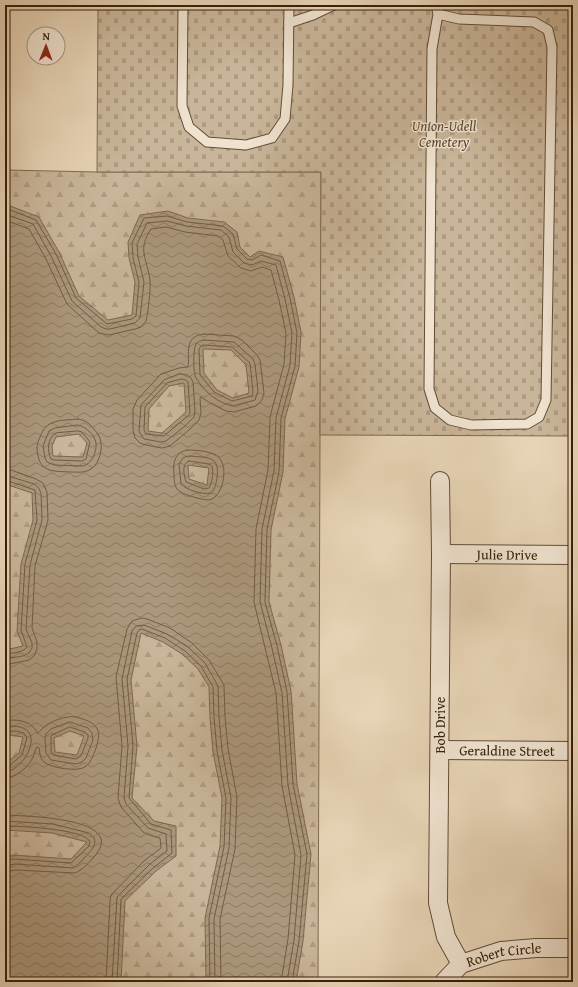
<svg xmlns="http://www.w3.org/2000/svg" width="578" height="987" font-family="'Gentium Book Plus',serif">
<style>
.forest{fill:url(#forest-firs);stroke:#806a52}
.cemetery{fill:url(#cemetery-stones);stroke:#806a52}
.water{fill:url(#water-waves);stroke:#7d674f;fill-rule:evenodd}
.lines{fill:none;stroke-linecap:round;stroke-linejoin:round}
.shore{stroke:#715c44;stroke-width:1}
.service-casing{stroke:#634d36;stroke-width:11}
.minor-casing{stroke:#634d36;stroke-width:20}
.service{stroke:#efe3d0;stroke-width:9}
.minor{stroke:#efe3d0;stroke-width:18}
.labels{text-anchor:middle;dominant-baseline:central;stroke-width:3;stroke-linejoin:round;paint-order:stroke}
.park-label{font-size:14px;font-style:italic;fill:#5c452e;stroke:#efe3d0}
.street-label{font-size:14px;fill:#37200b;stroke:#efe3d0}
</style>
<defs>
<pattern id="forest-firs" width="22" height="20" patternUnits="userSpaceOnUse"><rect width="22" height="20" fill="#c9b599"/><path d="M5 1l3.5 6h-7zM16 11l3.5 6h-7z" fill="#ad9b82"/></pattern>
<pattern id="cemetery-stones" width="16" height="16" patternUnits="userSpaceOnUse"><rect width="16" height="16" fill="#c9b599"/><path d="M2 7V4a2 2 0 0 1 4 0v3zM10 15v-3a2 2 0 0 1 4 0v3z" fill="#ad9b82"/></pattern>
<pattern id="water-waves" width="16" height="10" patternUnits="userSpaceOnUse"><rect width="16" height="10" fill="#ab977c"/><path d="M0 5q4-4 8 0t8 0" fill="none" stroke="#8c7b64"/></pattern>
</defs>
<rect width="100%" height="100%" fill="#e7d4b6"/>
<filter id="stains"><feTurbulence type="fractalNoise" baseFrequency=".005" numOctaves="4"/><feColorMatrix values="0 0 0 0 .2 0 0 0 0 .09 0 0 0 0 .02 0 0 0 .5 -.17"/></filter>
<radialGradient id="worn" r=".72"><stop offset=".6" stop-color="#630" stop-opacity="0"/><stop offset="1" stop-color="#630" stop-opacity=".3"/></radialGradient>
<path class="forest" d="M5,170l92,2h224l-3,810h-313z"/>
<path class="cemetery" d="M98,5h475v431l-253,-1 1,-263h-224z"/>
<path class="water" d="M5,204l34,13 20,35 20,44 29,24 24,-5 3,-33 -6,-24 -1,-16 12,-27 28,-4 20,7 36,4 13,10 3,15 10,10 9,-6 24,6 11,40 7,35 -2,35 -14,52 -2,53 -12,58 -2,72 12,43 10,46 6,93 14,70 -8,87 -7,41h-90l-1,-64 15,-72 2,-48 -9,-46 -3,-34 -1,-31 -11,-18 -16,-15 -19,-12 -22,-9 -10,47 6,66 -5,52 22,23 22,5v30l-20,15 -31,30 -4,81h-116v-124l8,-3 58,4 16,-17 -35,-9 -47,-3v-66l14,-11 4,-16 -12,-2 -6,6v-91l18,-4 -6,-15 4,-67 12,-44 -1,-27 -27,-9zM203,349l28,1 15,15 3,28 -16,5 -16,-8 -13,-17zM184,383l2,29 -24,21 -14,-2 1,-22 20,-23zM79,434l8,9 -4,14 -30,-1 -1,-10 4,-9zM188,465l21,3 -2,17 -18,-6zM70,731l14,5 -7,19 -22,-3 -1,-14z"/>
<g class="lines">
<g class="shore">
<path d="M5,208l31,12 20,34 20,44 31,26 25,-5 4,-3 3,-34 -6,-24 -1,-15 12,-25 23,-2 20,6 36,4 10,8 4,15 10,10 5,1 9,-5 19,6 10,37 7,35 -2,33 -14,52 -2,54 -12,57 -2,73 12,44 10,46 6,92 14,70 -8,87 -7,41"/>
<path d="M5,214l28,10 18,32 21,45 29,26 5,2h4l25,-6 5,-5 4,-36 -6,-25 -1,-13 10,-21 20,-2 19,5 35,4 8,7 4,15 11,11 8,2 9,-4 15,4 9,34 7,34 -2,32 -14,53 -2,53 -12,58 -2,73 12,46 10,45 6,92 13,70 -7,85 -7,42"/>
<path d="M5,220l24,9 17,30 21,45 32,29 10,2 26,-6 6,-2 5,-6c2,-8 5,-33 4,-41 -3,-22 -13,-30 1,-51l15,-2 19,5 33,4 5,4 5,16 13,12 10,3 11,-4 9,3 8,30 7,33 -2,31 -14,53 -2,53 -12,59 -2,73 22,91 6,93 13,69 -7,84 -7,43"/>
<path d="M204,334l30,2 8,4 15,15 3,5 4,33 -2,7 -6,6 -22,6 -8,-1 -16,-8 -9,-6 -1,1 1,15 -2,7 -10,10 -19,16 -8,2 -16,-3 -6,-2 -5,-5 -2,-8v-21l4,-9 24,-26 18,-6 9,-1c2,-13 -5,-31 16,-33z"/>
<path d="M204,340l30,2 19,17 2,5 3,27 -3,9 -22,6c-16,-3 -29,-15 -37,-28 -3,-5 -3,-29 0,-34 2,-3 5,-3 8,-4z"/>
<path d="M204,345l28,2 18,16 3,29 -1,4 -20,5 -18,-9 -14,-17 -1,-26 2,-3z"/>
<path d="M180,374l7,1 4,3 2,4 2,29 -1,6 -9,9 -19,15 -5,1 -17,-3 -3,-4 -2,-4 2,-26 23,-25z"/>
<path d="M182,379l4,1 2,2 2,32 -26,22 -18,-2 -2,-4 1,-23 22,-24z"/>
<path d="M78,419c9,1 14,7 19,14 8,9 4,32 -8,37 -5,3 -12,2 -18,2 -20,-1 -32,1 -34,-23 0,-5 1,-8 3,-12 7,-19 21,-16 38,-18z"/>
<path d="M78,425c7,1 17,10 18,18 1,8 -4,21 -13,23l-29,-1 -7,-3 -2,-4 -2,-12 6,-15 6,-3z"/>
<path d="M78,431l4,1 8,10 -4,17 -4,2 -28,-1 -3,-1c-4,-8 -4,-21 5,-26z"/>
<path d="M187,450c9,0 23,1 30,6 12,8 7,37 -5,43 -5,2 -10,0 -15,-1 -7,-2 -15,-4 -20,-9 -3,-5 -3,-10 -3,-15 -1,-11 0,-21 13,-24z"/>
<path d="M189,456c19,2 31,-1 28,22 -1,6 -2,11 -6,15 -9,2 -24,-3 -30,-9l-2,-20 4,-6z"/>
<path d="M189,461l20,3 3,2c2,6 0,17 -3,22l-5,1 -18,-7c-2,-7 -5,-18 3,-21z"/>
<path d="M5,469l6,1 25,9 7,4 4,9 1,28 -13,46 -3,62 5,14v7l-3,7 -5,4 -24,5"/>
<path d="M5,475l29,9 4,3 3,6 1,27 -12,45 -4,64 6,14v5l-3,5 -6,3 -18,3"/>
<path d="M5,480l30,10 2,30 -12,44 -4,66 6,17c-4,6 -15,6 -22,7"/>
<path d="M5,721c8,-2 20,-1 27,5 3,2 4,5 6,7 2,-2 4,-4 6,-6 6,-6 24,-12 32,-10 22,6 27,12 19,34 -3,6 -4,12 -10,16 -7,5 -34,1 -41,-5 -4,-4 -4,-8 -5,-14l-2,-1c-3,4 -2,8 -5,12 -4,9 -18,19 -27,19"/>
<path d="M70,722l18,6 4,5 1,7 -7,18 -4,4 -6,2 -25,-4 -5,-7 -1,-15 1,-4 5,-5z"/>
<path d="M70,727l15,5 3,3v3l-7,18 -5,3 -23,-4 -2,-4v-15z"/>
<path d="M5,728c5,-3 10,-2 15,-1 25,6 3,44 -15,45"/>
<path d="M5,735c6,-6 12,-4 19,-2l3,5 -5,17 -13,11 -4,1"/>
<path d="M5,815c17,1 113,2 94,35 -4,7 -17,21 -24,23l-60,-3 -10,2"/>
<path d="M5,821l48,3 36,9c12,8 3,17 -4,24 -3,4 -7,8 -12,11l-58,-4 -10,2"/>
<path d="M5,826c14,0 81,3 85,16l-1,4 -18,17 -57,-4 -9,2"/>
<path d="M106,982l4,-81 1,-6 34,-35 16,-12 -1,-10 -11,-3 -6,-3 -22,-25 -3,-9 4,-52 -6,-69 11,-48 5,-8 9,-3 6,1 23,9 22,15 17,17 15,25 1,32 3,32 9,48 -2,52 -15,70 1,63"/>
<path d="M112,982l5,-85 33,-33 17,-13 -1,-17 -18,-6 -22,-24 -2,-6 4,-52 -6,-67 10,-48 4,-5 8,-1 23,9 20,12 18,17 13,23 1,31 3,33 9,48 -2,50 -15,71 1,63"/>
<path d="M117,982l4,-83 32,-31 19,-15 -1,-23 -20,-6 -22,-26 4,-52 -6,-67 10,-46 2,-3 3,-1 23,9 20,13 16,15 12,21 1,30 3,34 9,47 -2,49 -15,71 1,64"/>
</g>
<g class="service-casing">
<g id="service">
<path d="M183,5l-1,101 7,21 18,15 39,3 26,-7 13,-19 3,-34 1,-80"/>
<path d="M436,5l2,9 -6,35 -3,340 6,19 15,12 21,5 56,-1 12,-7 7,-17 6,-353 -4,-17 -14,-8 -75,-3 -21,-5"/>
<path d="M289,23l24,-8 21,-10"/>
</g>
</g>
<g class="minor-casing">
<g id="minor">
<path d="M440,481l1,73 -3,349 8,34 15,27"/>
<path id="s1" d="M441,554l132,1"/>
<path id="s2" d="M440,750l133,1"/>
<path id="s3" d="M444,982l17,-18 40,-13 35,-3h37"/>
</g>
</g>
<use href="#service" class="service"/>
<use href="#minor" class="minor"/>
</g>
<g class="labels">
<g class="park-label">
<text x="444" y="126">Union-Udell<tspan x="444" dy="16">Cemetery</tspan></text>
</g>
<g class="street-label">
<text stroke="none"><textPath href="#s1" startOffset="66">Julie Drive</textPath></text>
<text transform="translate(440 725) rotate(-90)">Bob Drive</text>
<text stroke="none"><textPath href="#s2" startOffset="67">Geraldine Street</textPath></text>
<text stroke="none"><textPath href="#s3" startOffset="69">Robert Circle</textPath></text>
</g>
</g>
<rect width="578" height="987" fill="none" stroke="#e7d4b6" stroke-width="20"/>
<rect x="6" y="6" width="566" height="975" fill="none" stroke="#37200b" stroke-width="2"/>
<rect x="10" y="10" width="558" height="967" fill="none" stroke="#37200b"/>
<g transform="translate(46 46) rotate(1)"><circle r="19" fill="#efe3d0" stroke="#a59581"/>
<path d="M0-3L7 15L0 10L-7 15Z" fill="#8f2418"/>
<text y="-6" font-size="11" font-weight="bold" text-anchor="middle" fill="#37200b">N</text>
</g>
<rect width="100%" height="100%" filter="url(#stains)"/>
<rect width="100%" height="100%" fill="url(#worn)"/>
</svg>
